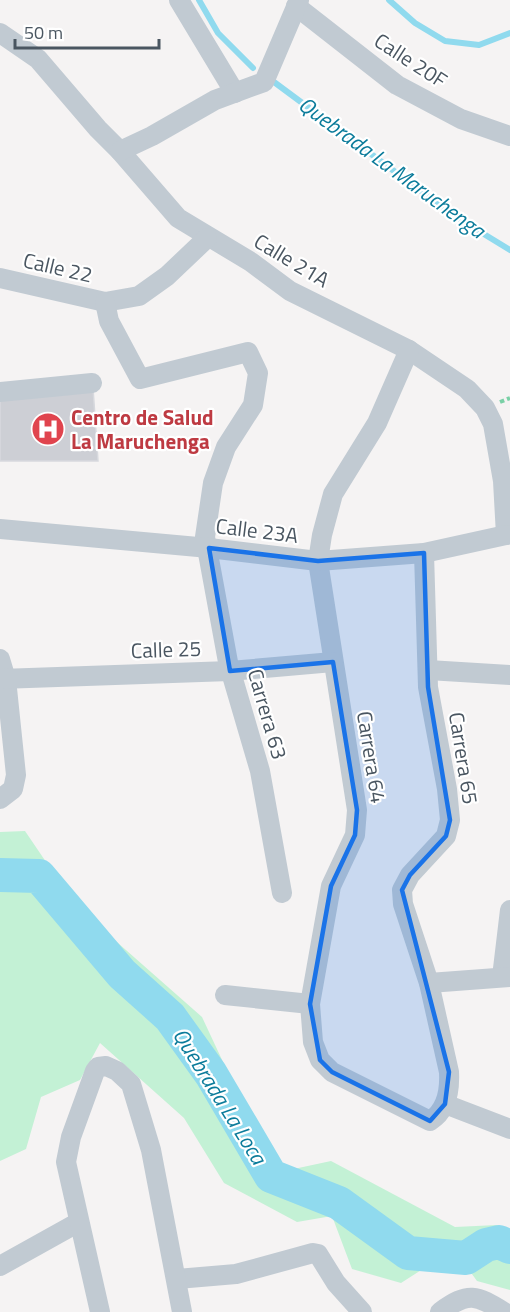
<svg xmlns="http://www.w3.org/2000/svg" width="510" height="1312" font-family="'Titillium Web',sans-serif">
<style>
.green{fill:#c3f1d5}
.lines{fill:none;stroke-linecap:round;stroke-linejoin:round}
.stream{stroke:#90daee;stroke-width:6}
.river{stroke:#90daee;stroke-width:34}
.building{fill:#cdcfd5;stroke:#d7d9de;stroke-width:1.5}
.path{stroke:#7ad0a6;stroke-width:4;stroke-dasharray:4.5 3;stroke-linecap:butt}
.minor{stroke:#c1cad2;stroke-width:20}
.marked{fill:#1a73e8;fill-opacity:0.2;stroke:#1a73e8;stroke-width:4.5;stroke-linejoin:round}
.labels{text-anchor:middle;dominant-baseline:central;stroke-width:4.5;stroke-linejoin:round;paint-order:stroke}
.street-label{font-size:21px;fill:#4a5661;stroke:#fff}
.health-label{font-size:21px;font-weight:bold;fill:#be3a42;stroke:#fff;text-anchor:start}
.water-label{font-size:22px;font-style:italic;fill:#0c7c9b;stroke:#fff}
</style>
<rect width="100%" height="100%" fill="#f5f3f3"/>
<path class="green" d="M25,831l51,75 126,111 73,156 56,-12 124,66 42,-2 13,6v59l-33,-9 -23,-32 -53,34 -49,-14 -20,-53 -35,6 -73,-39 -40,-65 -84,-75 -20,37 -39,17 -15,52 -26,12v-329z"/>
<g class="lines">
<g class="stream">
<path d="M199,0l19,33 35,35"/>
<path d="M389,0l26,23 30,18 34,4 31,-12"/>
<path d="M274,82l182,135 54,33"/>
</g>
<path class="river" d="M0,875l39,1 83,98 48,43 41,57 60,102 68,27 69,50 58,5 20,-13 13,-3 11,5"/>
</g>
<path class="building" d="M93,388l5,73h-98v-65z"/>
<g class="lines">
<path class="path" d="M500,402l10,-4"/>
<g class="minor">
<path d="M179,0l56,93"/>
<path d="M296,6l101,79 64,34 49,17"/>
<path d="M0,33l38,26 60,70 22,22 58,67 73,44 39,29 119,59 58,39 18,19 8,16 10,57 3,54"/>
<path d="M120,151l32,-15 63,-36 49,-18 35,-82"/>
<path d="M0,278l105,24 34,-6 28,-20 40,-38"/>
<path d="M105,302l4,19 31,58 108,-27 10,21 -5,32 -27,42 -13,36 -8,54 23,125 32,109 22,122"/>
<path d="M409,350l-32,73 -44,71 -11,41 -4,26 39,249 -2,25 -24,51 -21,118 3,38 7,18 12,12 98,49c16,-10 20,-30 19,-49l-20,-89 -26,-79 -1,-14 8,-15 36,-39 4,-16 -3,-31 -19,-102 -4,-134"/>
<path d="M0,392l92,-9"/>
<path d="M0,529l209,19 109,13 106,-8 82,-18"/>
<path d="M0,659l6,20 10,96 -3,14 -13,10"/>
<path d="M428,670l82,5"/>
<path d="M0,679l230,-8 103,-9"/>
<path d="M502,977l8,-67"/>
<path d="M429,983l81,-6"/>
<path d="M225,995l85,9"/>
<path d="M445,1104l65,25"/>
<path d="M0,1266l79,-44"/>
<path d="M177,1279l59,-5 77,-21 5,1 18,29 26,29"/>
<path d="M100,1312l-34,-150 5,-25 24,-66 3,-4 8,-1 11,5 14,13 20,66 31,162"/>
<path d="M440,1312c29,-21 36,-17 64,0"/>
</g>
</g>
<path class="marked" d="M209,548l109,13 106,-8 4,134 22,133 -4,16 -36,39 -8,15 47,182 -4,32 -15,17 -98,-49 -12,-12 -10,-56 21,-118 24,-51 2,-25 -24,-148 -103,9z"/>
<defs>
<g id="hospital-disc" transform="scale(1.725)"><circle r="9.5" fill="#e0444e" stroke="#fff"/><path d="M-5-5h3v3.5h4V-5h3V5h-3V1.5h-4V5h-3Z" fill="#fff"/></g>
</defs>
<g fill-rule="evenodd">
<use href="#hospital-disc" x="48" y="429"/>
</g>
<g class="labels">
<g class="street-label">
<text transform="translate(411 60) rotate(33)">Calle 20F</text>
<text transform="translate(292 260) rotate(31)">Calle 21A</text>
<text transform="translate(58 267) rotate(13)">Calle 22</text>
<text transform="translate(257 530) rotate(7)">Calle 23A</text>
<text transform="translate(166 649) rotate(-2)">Calle 25</text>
<text transform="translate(268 714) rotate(74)">Carrera 63</text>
<text transform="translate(372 757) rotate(81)">Carrera 64</text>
<text transform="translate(464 758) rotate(81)">Carrera 65</text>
</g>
<g class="health-label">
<text x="71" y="417">Centro de Salud<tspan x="71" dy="24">La Maruchenga</tspan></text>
</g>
<g class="water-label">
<text transform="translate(392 167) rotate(36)">Quebrada La Maruchenga</text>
<text transform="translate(220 1096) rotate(58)">Quebrada La Loca</text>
</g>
</g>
<path d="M15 39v9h144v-9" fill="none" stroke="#4a5661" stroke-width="3"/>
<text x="24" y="39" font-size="18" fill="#4a5661" stroke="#ffffff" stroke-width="4.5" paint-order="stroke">50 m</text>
</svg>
